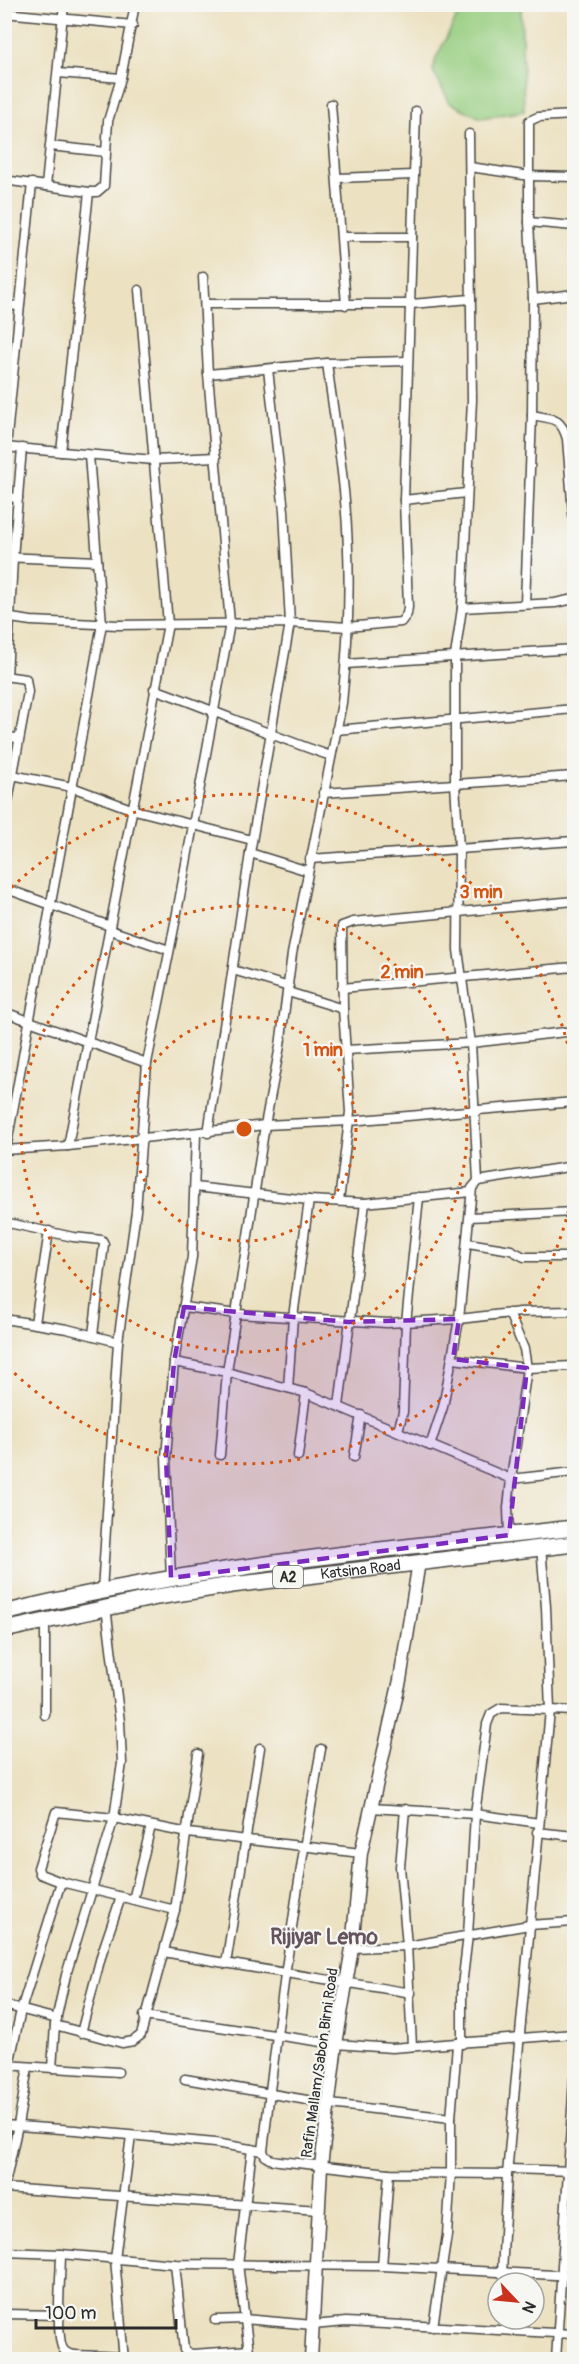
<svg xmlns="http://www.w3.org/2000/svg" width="579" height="2364" font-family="Pangolin,sans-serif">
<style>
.green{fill:#96cd7f;stroke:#607c55;stroke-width:1.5}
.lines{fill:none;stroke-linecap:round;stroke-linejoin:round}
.street-casing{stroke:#484642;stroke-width:11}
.secondary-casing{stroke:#484642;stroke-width:15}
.highway-casing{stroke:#484642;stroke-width:18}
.street{stroke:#fff;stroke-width:8}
.secondary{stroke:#fff;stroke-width:12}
.highway{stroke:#fff;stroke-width:15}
.marked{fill:#7b2cbf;fill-opacity:0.2;stroke:#7b2cbf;stroke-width:4.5;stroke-dasharray:12 8;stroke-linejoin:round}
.ring{fill:none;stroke:#d5540f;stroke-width:3;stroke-dasharray:3 6}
.labels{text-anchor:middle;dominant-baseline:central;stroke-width:4.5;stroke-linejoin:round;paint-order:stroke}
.shield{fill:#f6f6f2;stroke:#686867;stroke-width:1.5}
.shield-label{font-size:14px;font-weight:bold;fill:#2b2b2b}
.street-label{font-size:15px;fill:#2b2b2b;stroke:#f6f6f2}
.district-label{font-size:21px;font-weight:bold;fill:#63545d;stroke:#f6f6f2}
.centre{fill:#d5540f;stroke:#f6f6f2;stroke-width:3}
.ring-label{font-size:18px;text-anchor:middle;font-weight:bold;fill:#d5540f;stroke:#f6f6f2;stroke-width:4.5;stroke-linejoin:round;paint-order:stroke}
</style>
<rect width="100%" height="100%" fill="#f6f6f2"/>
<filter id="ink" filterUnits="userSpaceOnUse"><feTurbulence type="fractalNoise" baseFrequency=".0167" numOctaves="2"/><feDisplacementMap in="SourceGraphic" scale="12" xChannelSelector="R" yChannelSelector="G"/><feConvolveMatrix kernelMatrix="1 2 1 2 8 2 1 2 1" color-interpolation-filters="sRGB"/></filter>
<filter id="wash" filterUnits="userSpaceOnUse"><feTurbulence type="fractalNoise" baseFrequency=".008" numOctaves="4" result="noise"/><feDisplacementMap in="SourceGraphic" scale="24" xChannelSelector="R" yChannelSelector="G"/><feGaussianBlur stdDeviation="1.35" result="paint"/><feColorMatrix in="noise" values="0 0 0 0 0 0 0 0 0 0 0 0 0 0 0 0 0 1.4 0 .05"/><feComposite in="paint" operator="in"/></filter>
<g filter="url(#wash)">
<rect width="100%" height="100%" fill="#ece1c1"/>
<path class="green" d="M463,5h58l3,106 -43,7 -31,-15 -17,-32 3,-13z"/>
</g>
<g filter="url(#ink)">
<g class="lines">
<g class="street-casing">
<g id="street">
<path d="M4,13l129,12"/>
<path d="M58,73l63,5"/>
<path d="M331,104l15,201"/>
<path d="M469,134l3,266 -10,208 -7,48v128l4,64 -1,102 13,93 7,138"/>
<path d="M50,146l56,6"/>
<path d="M470,167l60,9 44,1"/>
<path d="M338,178l75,-3"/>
<path d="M4,180l85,12h8l7,-6 4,-65 13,-43 14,-74"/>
<path d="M46,186l18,-182"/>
<path d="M529,222l45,4"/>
<path d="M342,237h70"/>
<path d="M533,299l41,-5"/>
<path d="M206,304h205l60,-5"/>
<path d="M4,305l15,1"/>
<path d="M208,374l119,-11 81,-2"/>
<path d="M532,415c20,4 29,2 35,24l7,87"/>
<path d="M4,447l150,13 62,-3"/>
<path d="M6,447l26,-264"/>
<path d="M61,452l28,-260"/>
<path d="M4,497l14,1"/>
<path d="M404,500l62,-7"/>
<path d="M4,557l93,4"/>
<path d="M525,604l7,-189 1,-116 -4,-77v-101l9,-4 36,-2"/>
<path d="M462,608l93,-5 19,-4"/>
<path d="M4,617l27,4 87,4 172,-2 57,4 54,-5 6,-8 1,-7 -4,-107 12,-389"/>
<path d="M346,664l228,-15"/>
<path d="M4,676l22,3 2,13 -24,131"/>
<path d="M7,676l6,-118 9,-110"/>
<path d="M154,689c60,21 117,47 177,67"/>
<path d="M336,730l238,-21"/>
<path d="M4,737l15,1"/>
<path d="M12,775l60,12 59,22 121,31"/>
<path d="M323,793l251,-17"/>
<path d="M250,853l58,18"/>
<path d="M310,859l264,-18"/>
<path d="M4,888l106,38"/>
<path d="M110,930l59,20"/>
<path d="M233,970l56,17"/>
<path d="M342,988l232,-21"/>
<path d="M288,992l55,17"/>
<path d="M4,1012l143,51"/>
<path d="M346,1050l125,-7 103,-12"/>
<path d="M208,1133l42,-280 40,-230 -6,-112 -16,-142"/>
<path d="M68,1146l100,-522 -29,-334"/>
<path d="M6,1149l96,-525 -13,-169"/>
<path d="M4,1150l64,-4 197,-21 84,-4 225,-19"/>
<path d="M195,1187l114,13 56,3 106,-11"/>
<path d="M339,1201l11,-89 -7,-103 -1,-83 11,-4 221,-21"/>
<path d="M470,1217l104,-5"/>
<path d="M4,1222l69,15 29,3 2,4 -11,91"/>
<path d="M468,1243l43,7 13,7h50"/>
<path d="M184,1307l53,7 150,9 72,-4 61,-7 54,-1"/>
<path d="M4,1319l63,10 51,13"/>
<path d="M35,1323l14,-92"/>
<path d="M453,1359l74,9 47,-2"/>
<path d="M174,1362l53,10 79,21 205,86 63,-7"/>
<path d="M288,1388l5,-71 16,-117"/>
<path d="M339,1406l26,-203"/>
<path d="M398,1431l5,-19 3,-89 13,-126"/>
<path d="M430,1446l13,-39 16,-88 13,-131 6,-7 96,-15"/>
<path d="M220,1455l7,-83 38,-247 15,-79 12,-92 50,-251c7,-66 9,-136 3,-202 -4,-46 -12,-92 -18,-138"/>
<path d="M298,1456l8,-63"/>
<path d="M354,1457l7,-42"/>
<path d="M509,1535l-1,-27 3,-29 16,-111 -3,-19 -15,-36"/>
<path d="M171,1578l-5,-121 8,-95 18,-105 4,-124"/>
<path d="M102,1591l16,-249 18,-131 11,-148 29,-145 54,-295 -22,-249 -5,-97"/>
<path d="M45,1620v95"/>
<path d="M321,1749c-24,133 -43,268 -58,402 2,8 8,9 16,10l110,12 118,1"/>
<path d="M370,1808l105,6 64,9"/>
<path d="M405,1809l-5,58 7,79 5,100"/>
<path d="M537,1832l37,4"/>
<path d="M133,1900l18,-74"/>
<path d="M175,1910l-114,-28 -21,-8 -2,-6 18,-56 58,6 74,15 173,20"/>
<path d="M352,1948l55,-2 122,-21 45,-3"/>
<path d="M164,1952c82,16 164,27 247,41"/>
<path d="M226,1964l34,-216"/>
<path d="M4,2005l53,14"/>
<path d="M144,2016l192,28 56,4 182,-14"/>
<path d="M55,2025l67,18 11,-2 8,-6 34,-125 23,-156"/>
<path d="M81,2033l21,-80 19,-56"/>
<path d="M462,2044v-58l6,-51 7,-121 12,-90 4,-10 10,-6 73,3"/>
<path d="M5,2065l113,7"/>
<path d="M9,2065l12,-55 40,-128"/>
<path d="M52,2068l3,-43 11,-50 48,-157 8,-55 -2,-41 -14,-115"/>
<path d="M185,2079l145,25 121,14"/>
<path d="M4,2125l71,5 140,13 48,8"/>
<path d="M508,2169l66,2"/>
<path d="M4,2188l315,22"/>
<path d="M4,2189l14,-64 10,-58"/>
<path d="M564,2235l10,-1"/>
<path d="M4,2252l57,2 114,10 207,2 192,10"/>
<path d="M61,2254c0,19 -6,81 2,95 3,4 7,6 12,6l49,2"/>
<path d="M175,2264l9,86 3,3 6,1 56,-4"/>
<path d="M382,2266l7,-93"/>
<path d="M502,2274l5,-100 43,-464 -4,-103 -5,-60"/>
<path d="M4,2314l56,1"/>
<path d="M215,2320l29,-1 69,6 33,-3 228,12"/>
<path d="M433,2327l14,-92 4,-63v-54l6,-73"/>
<path d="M124,2360l-9,-101 16,-123"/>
<path d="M250,2360l-12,-96 14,-115"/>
<path d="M556,2360l18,-282"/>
</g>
</g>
<g class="secondary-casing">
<path id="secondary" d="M311,2360l10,-194 15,-122 16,-96 9,-95 39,-173 19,-118"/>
</g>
<g class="highway-casing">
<g id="highway">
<path d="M4,1613c187,-47 380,-63 570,-85"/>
<path id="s1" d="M4,1630l153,-33 75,-12 342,-41"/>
</g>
</g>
<use href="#street" class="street"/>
<use href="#secondary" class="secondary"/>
<use href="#highway" class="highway"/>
</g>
</g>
<path class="marked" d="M184,1307l164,15 111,-3 -6,40 74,9 -18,167 -338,43 -5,-121 8,-95z"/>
<g class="ring">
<circle cx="244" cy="1129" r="112"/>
<circle cx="244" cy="1129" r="223"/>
<path d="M574 1184A335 335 0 0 1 5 1364M5 894A335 335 0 0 1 574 1074"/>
</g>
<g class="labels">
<rect class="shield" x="273" y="1566" width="30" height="22" rx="4.5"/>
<g class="shield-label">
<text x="288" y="1577">A2</text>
</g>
<g class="street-label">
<text stroke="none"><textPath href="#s1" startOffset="362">Katsina Road</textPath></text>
<text transform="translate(320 2063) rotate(-82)">Rafin Mallam/Sabon Birni Road</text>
</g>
<g class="district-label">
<text x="324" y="1937">Rijiyar Lemo</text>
</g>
</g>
<circle cx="244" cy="1129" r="9" class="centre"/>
<g class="ring-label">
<text x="481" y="898">3 min</text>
<text x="402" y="978">2 min</text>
<text x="323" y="1056">1 min</text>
</g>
<rect width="579" height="2364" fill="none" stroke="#f6f6f2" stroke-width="24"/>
<g transform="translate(516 2301) rotate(116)"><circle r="28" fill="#f6f6f2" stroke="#a5a5a2" stroke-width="1.5"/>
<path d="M0-4.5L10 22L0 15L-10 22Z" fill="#c8321e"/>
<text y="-9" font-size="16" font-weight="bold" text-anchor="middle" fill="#2b2b2b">N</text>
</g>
<path d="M36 2319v9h140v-9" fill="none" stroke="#2b2b2b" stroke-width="3"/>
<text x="45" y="2319" font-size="18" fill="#2b2b2b" stroke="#f6f6f2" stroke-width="4.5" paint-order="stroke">100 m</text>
</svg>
